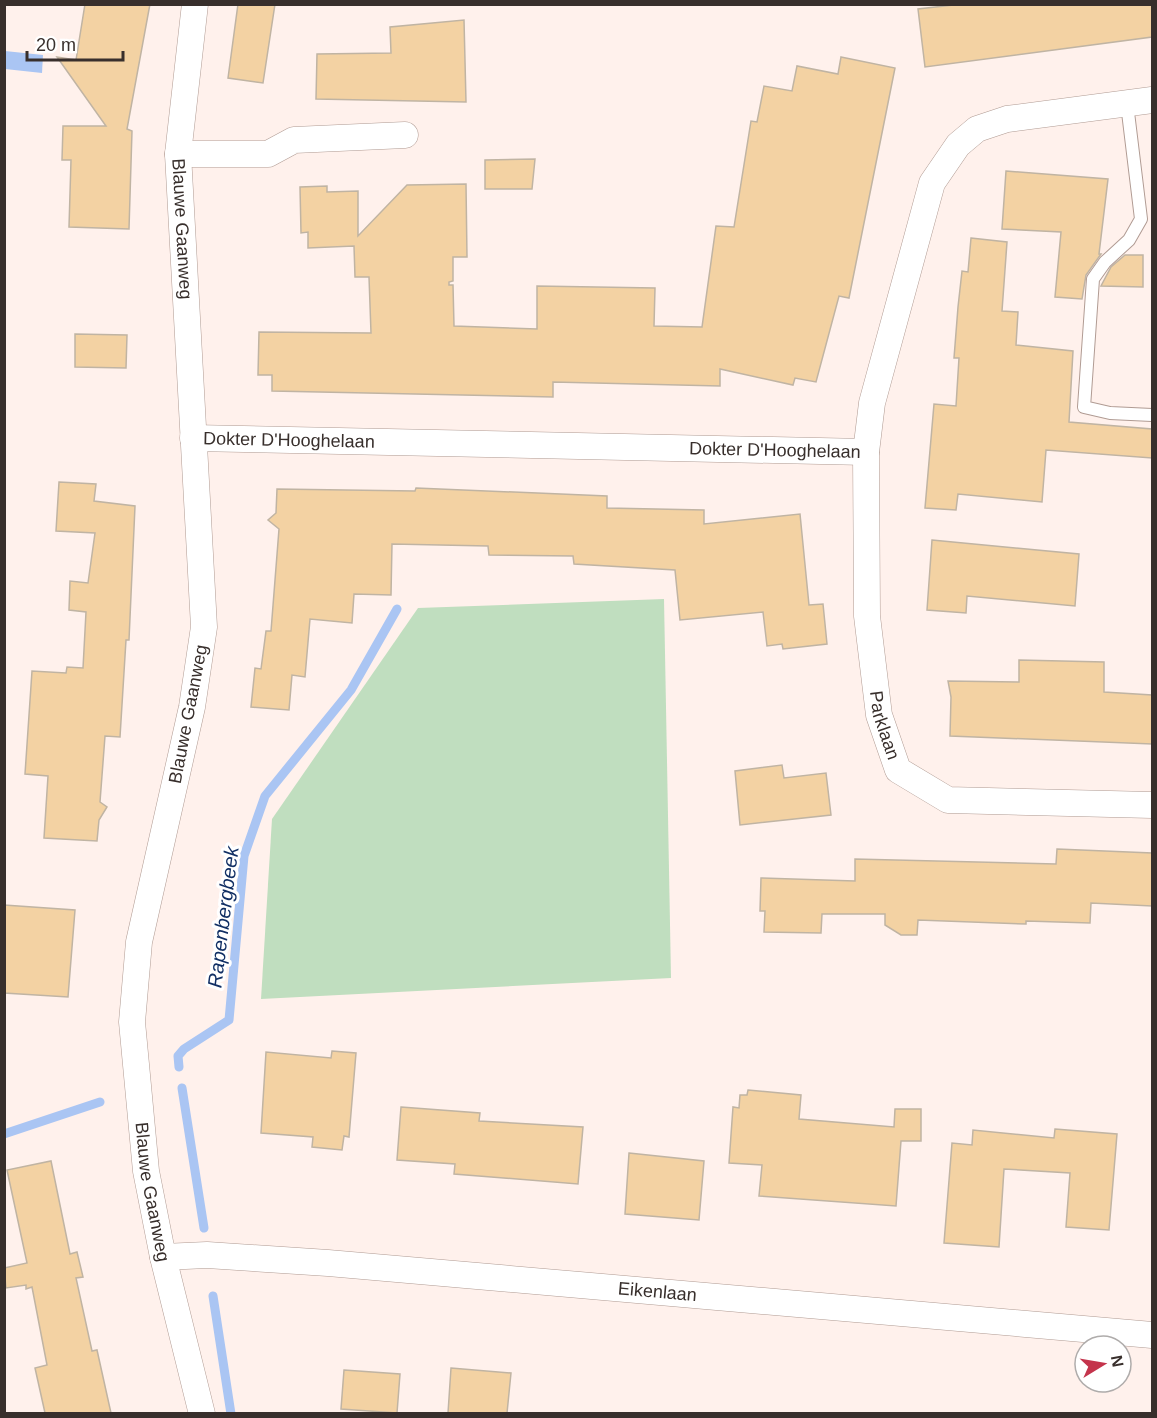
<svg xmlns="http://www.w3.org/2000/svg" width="1157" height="1418" font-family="Helvetica,sans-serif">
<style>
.green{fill:#c0debf}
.water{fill:#aac5f3}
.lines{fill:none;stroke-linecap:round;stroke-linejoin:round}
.stream{stroke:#aac5f3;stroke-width:9}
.building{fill:#f3d2a3;stroke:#c0b4a3;stroke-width:1.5}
.lane-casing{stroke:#b09b93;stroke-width:14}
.street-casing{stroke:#b09b93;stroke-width:27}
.lane{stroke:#fff;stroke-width:12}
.street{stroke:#fff;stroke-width:26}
.labels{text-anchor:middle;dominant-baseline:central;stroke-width:6;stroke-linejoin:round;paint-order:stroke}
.street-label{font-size:18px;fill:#382f2c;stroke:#fff}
.water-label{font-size:20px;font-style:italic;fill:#112f64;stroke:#fff}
</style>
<rect width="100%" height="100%" fill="#fff1ec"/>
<path class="green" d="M664,599l7,379 -410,21 11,-180 146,-211z"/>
<path class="water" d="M5,51l38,4 -1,18 -37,-4z"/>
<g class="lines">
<g class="stream">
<path d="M179,1067l-1,-11 6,-7 45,-29 15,-164 21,-60 86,-106 46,-81"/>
<path d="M182,1088l22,140"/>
<path d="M4,1134l96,-32"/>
<path d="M213,1296l18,118"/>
</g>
</g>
<g class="building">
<path d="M85,4h65l-23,125 5,2 -3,98 -60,-2 2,-67h-9l1,-34h43l-49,-69 19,3z"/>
<path d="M238,4h37l-12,79 -35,-5z"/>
<path d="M962,4h190v33l-227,30 -7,-58z"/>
<path d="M464,20l2,82 -150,-3 1,-45 74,-1 -1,-26z"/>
<path d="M841,57l54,11 -46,230 -10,-2 -23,86 -21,-4 -2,7 -73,-16v17l-167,-4v15l-281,-6v-16h-14l1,-43 112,1 -2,-56h-14l-1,-31 -46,2v-16l-7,1 -1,-46 27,-1v6l31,-1v45l49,-51 59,-1 1,73h-14v24l-4,1v3h4l1,41 83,3v-43l118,2 -1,38 48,1 14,-101 18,1 17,-106 6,1 7,-36 28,5 5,-25 41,8z"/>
<path d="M535,159l-3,30h-47v-29z"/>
<path d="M1006,171l102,8 -9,75h2l-15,21 -4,24 -27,-2 6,-65 -59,-3z"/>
<path d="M971,238l36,4 -5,69 16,1 -2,33 57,6 -4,71 83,7v29l-106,-8 -4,52 -84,-8 -2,16 -31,-2 9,-104 22,2 3,-48h-5l4,-51 4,-36 6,1z"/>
<path d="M1125,255h18v32l-42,-1 10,-19z"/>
<path d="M75,334l52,1 -1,33 -51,-1z"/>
<path d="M59,482l37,2 -2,17 41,5 -6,134h-3l-6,97 -15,-1 -5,66 7,5 -8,13 -2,21 -53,-3 4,-62 -23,-2 7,-103 34,2 1,-6 16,1 3,-56 -17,-2 1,-29 18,2 7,-50 -39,-2z"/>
<path d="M416,488l191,8v12l97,2v14l96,-10 9,91 14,-1 4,40 -44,5 -1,-5 -15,2 -4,-34 -83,8 -5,-50 -101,-6 -1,-8 -84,-1 -1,-9 -96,-2 -1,51 -37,-1 -2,29 -42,-4 -5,58 -13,-2 -3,35 -38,-3 4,-39 6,1 5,-38h5l8,-102 -11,-9 8,-7 1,-24 138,2z"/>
<path d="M932,540l147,14 -4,52 -108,-10 -1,17 -39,-3z"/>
<path d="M1019,660l85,2v30l48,3v49l-202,-8 1,-39 -3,-16 71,1z"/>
<path d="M782,765l2,13 42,-5 5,42 -91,10 -5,-54z"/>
<path d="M1057,849l95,4v53l-61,-3 -1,20 -64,-2v3l-108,-4 -1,15h-16l-16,-10v-11h-63l-1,19 -57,-1 1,-21h-5l1,-33 94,3v-22l201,5z"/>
<path d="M4,905l71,5 -7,87 -64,-4z"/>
<path d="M332,1051l24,2 -7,84 -5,-1 -2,14 -30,-3 1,-10 -52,-4 5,-81 65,6z"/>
<path d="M748,1090l53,5 -2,24 95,8 1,-18h26v32h-20l-5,65 -137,-10 3,-31 -33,-2 4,-56 6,1 1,-13h7z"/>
<path d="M401,1107l79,6 -1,8 104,6 -5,57 -124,-10 1,-10 -58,-4z"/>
<path d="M1055,1129l62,5 -8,96 -43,-3 4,-54 -66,-4 -5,78 -55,-4 8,-100 20,2 1,-15 81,8z"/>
<path d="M629,1153l75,8 -5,59 -74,-6z"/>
<path d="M51,1161l19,93 7,-2 6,25 -7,1 16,73 5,-1 14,63h-66l-10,-45 12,-3 -15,-78 -6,2v-4l-20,3 -2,-20 23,-5 -20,-93z"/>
<path d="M451,1368l60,5 -4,40h-59z"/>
<path d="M344,1370l56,4 -3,39 -56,-4z"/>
</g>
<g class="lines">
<g class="lane-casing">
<path id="lane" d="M1127,104l14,115 -12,21 -24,22 -12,17 -9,128 26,6 42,2"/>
</g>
<g class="street-casing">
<g id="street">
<path id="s1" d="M195,4l-17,150 26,473 -12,80 -53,235 -7,80 14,149 17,86 39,157"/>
<path id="s2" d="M1152,100l-145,19 -30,10 -19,16 -26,38 -60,220 -6,49 1,164 12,99 19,55 50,30 204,5"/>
<path d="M178,154h90l26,-14 111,-5"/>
<path id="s3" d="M193,438l673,14"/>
<path id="s4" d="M163,1257l44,-2 121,8 824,72"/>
</g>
</g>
<use href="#lane" class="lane"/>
<use href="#street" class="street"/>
</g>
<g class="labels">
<g class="street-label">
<text stroke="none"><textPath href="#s1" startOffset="226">Blauwe Gaanweg</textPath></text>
<text stroke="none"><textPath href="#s3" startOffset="96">Dokter D'Hooghelaan</textPath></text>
<text stroke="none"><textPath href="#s3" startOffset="582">Dokter D'Hooghelaan</textPath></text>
<text transform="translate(188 714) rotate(-79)">Blauwe Gaanweg</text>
<text stroke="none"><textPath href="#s2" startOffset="801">Parklaan</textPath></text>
<text stroke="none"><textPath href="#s1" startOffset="1198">Blauwe Gaanweg</textPath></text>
<text stroke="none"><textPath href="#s4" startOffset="496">Eikenlaan</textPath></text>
</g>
<g class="water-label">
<text transform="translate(223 917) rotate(-83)">Rapenbergbeek</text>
</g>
</g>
<rect width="1157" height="1418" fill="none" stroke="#382f2c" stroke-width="12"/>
<g transform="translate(1103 1364) rotate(79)"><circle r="28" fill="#ffffff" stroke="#afacab" stroke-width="1.5"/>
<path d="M0-4.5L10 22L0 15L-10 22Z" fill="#c4344c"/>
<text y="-9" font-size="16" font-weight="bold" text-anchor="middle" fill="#382f2c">N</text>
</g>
<path d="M27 51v9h96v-9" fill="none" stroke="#382f2c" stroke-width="3"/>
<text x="36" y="51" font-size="18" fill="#382f2c" stroke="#ffffff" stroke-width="4.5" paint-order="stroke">20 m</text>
</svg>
